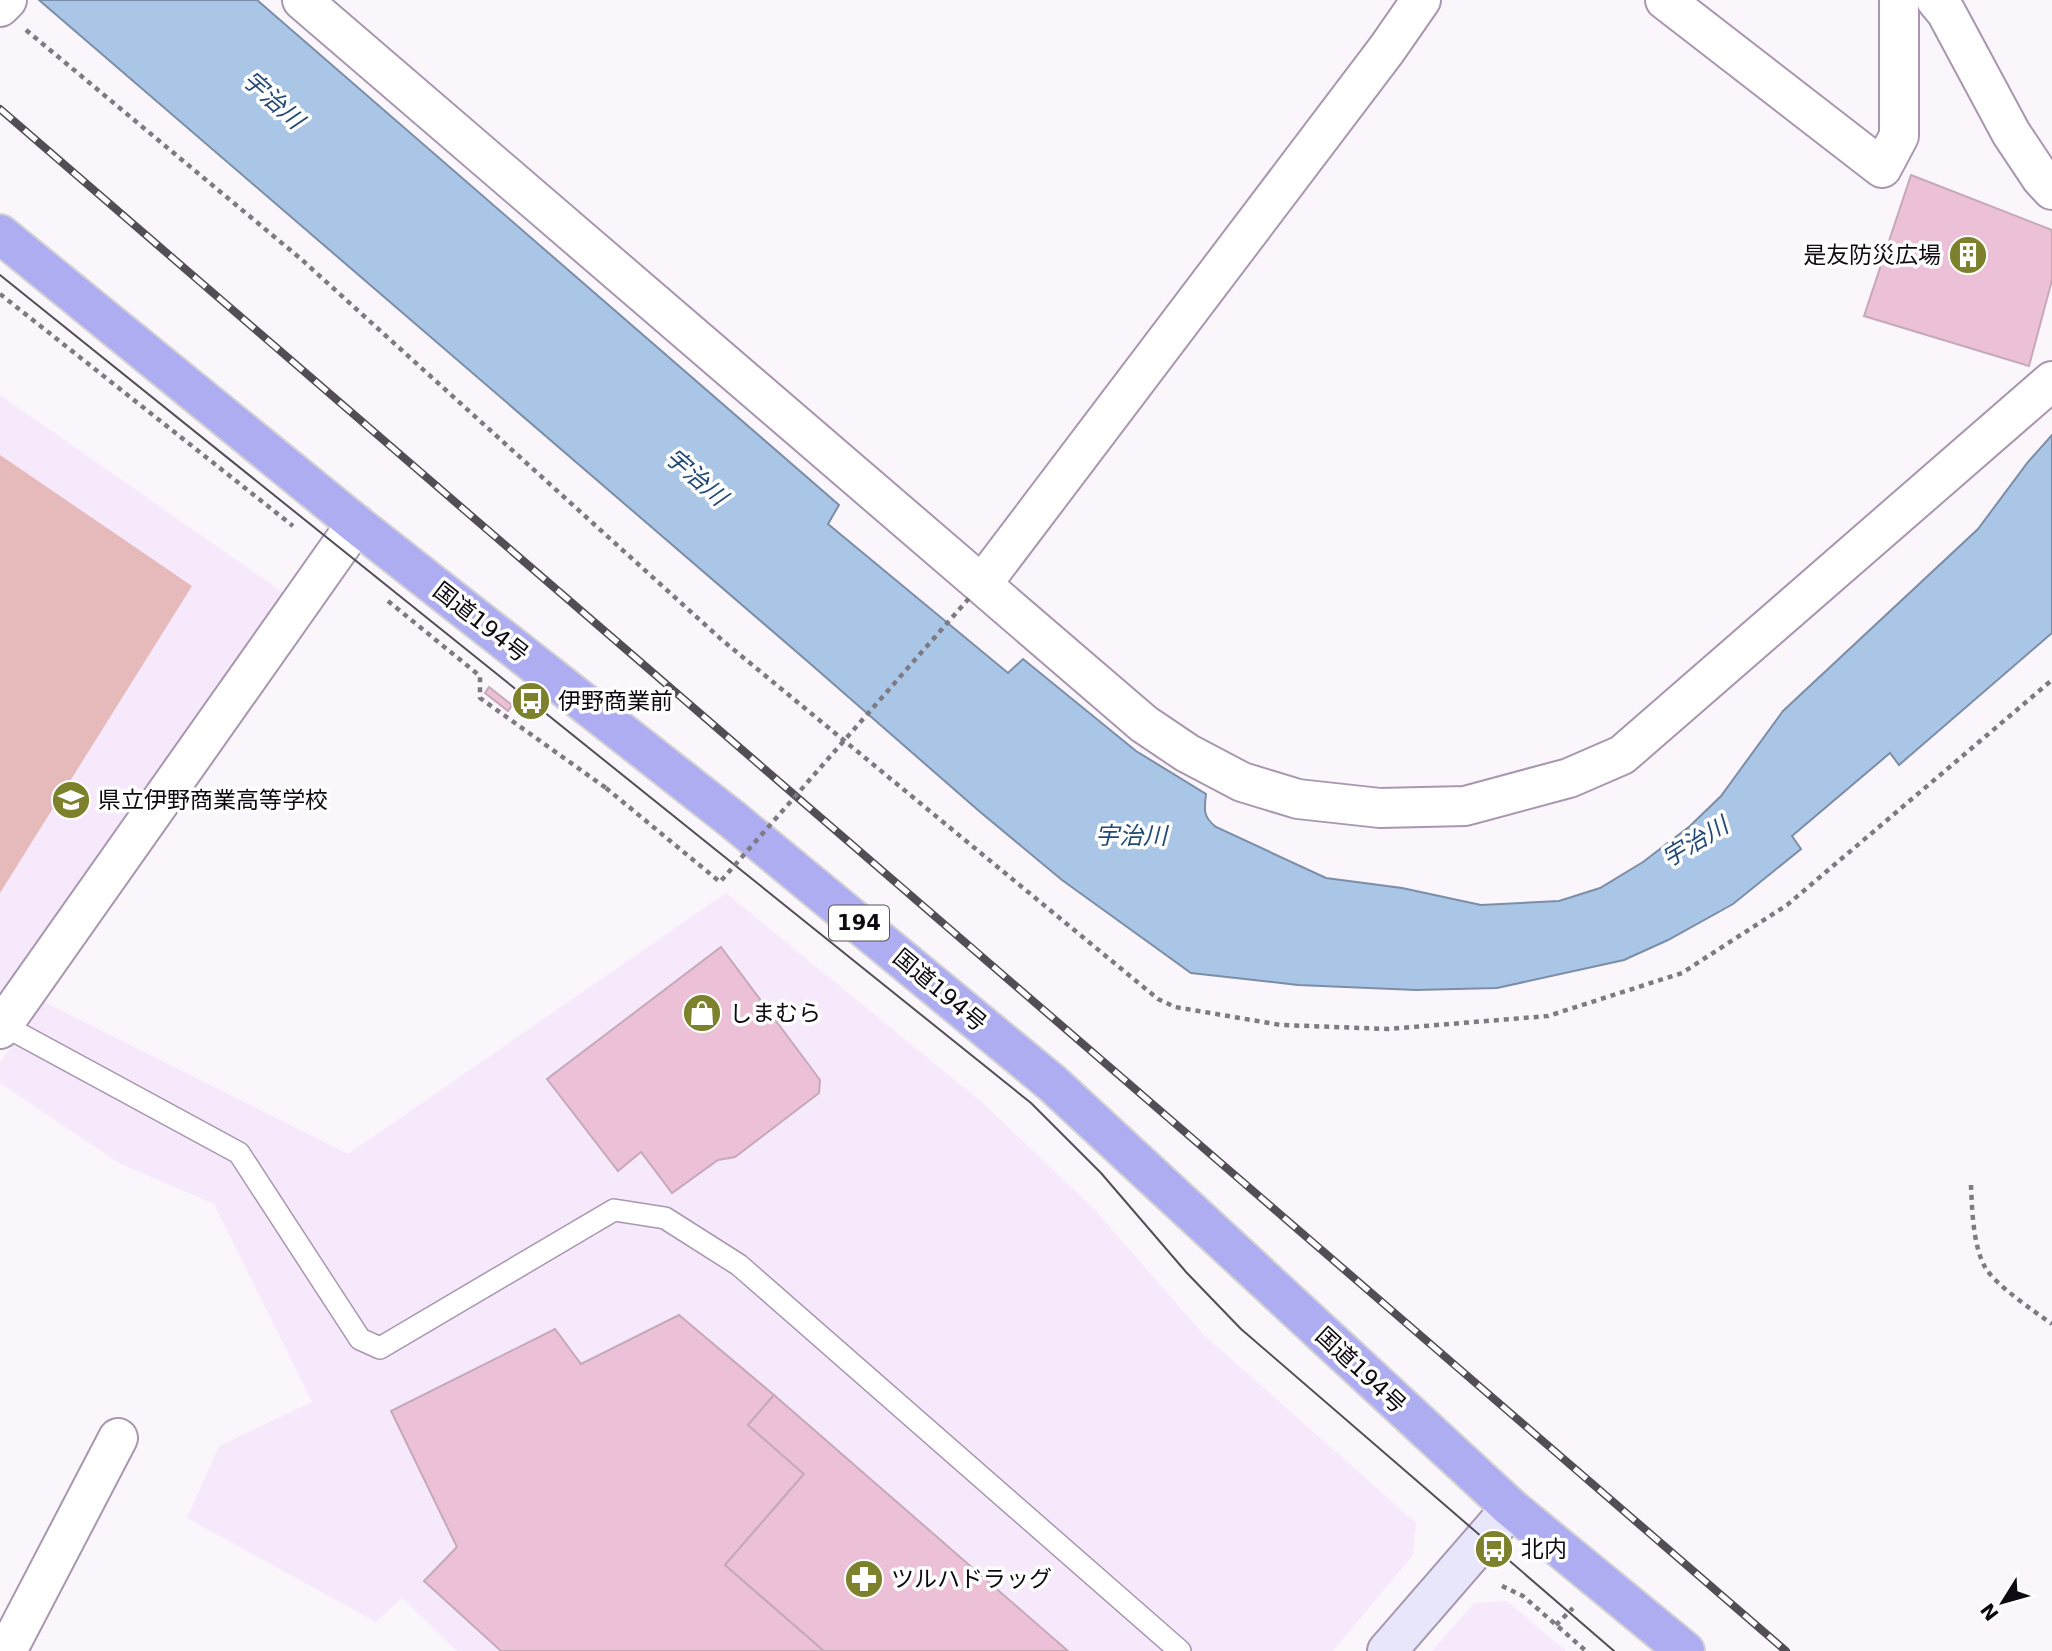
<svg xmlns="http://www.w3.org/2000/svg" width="2052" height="1651" font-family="'DejaVu Sans','Noto Sans JP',sans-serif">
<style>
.built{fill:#f7e9fc}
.green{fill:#e6babb}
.water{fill:#aac6e7;stroke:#7c8da7;stroke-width:2}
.building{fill:#ecc1d7;stroke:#c6a9b8;stroke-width:2}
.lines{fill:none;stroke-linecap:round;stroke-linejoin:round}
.lane-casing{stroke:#a897af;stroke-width:24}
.street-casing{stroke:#a897af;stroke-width:42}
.secondary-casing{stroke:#a897af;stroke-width:42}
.highway-casing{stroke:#d4d3d4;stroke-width:42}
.path{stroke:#7f7a81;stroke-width:4.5;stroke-dasharray:5 5;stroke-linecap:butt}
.lane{stroke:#fff;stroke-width:21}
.street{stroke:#fff;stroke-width:38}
.secondary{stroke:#e7e6fb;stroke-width:38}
.highway{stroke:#aeadf2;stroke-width:38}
.tram{stroke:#534e55;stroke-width:2}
.rail-casing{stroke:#534e55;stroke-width:8}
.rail{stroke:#fff;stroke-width:5;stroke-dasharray:16;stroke-linecap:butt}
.path-bridge{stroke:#7f7a81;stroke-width:4.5;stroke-dasharray:5 5;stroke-linecap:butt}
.labels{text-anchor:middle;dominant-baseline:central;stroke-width:7;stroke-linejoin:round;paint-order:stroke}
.shield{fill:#fff;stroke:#575358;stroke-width:2}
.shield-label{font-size:21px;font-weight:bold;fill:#0f0911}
.poi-label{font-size:23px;fill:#0f0911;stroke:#fff;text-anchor:start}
.street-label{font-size:23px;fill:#0f0911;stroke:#fff}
.water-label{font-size:24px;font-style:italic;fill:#234a76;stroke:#fff}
</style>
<rect width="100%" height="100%" fill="#faf6fc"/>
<g class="built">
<path d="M0,395l285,199 -285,411z"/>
<path d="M726,893l258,211 111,106 109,125 212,188 -3,32 -80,96h-876l-55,-53 -26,24 -189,-104 32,-72 93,-44 -98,-198 -93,-40 -121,-81v-20l42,-62 306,153z"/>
<path d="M1507,1601l59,50h-134l42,-48z"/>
</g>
<path class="green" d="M0,455l192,131 -192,307z"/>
<path class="water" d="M39,0h218l582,505 -11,19 180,149 15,-14 113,92 70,43c-2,16 -3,23 10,33l110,51 76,10 79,17 78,-4 41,-13 43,-26 47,-36 31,-30 62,-85 195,-182 50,-67 24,-27v198l-153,132 -9,-12 -98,83 9,13 -68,55 -65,36 -44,20 -127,28 -81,2 -118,-5 -107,-12 -129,-93 -83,-69 -173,-151z"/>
<g class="building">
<path d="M1911,175l141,55v50l-23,86 -165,-50z"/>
<path d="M489,687l23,18 -4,6 -23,-18z"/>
<path d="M721,947l99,133 -1,13 -84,64 -17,3 -46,33 -31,-41 -23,19 -71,-92z"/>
<path d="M679,1315l95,80 -26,30 56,49 -79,91 99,86h-323l-77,-70 33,-34 -66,-136 164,-82 26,35z"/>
<path d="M774,1395l294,256h-244l-99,-86 79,-91 -56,-49z"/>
</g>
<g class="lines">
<g class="lane-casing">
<path id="lane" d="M3,1025l236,128 121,186 20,9 234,-138 51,8 74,47 441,386"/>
</g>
<g class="street-casing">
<g id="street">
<path d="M302,0l842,724 43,29 55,29 56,17 82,9 85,-2 104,-28 53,-23 430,-374"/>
<path d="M1665,0l217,168 17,-32v-136"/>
<path d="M1936,0l10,12 65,121 30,45 11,12"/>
<path d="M0,7l7,-7"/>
<path d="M982,584l405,-535 34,-49"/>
<path d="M0,1029l356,-505"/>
<path d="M7,1651l111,-213"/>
</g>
</g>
<g class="secondary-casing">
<path id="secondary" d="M1387,1651l124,-143"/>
</g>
<g class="highway-casing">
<path id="highway" d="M0,234l356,290 376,295 320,264 459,425 174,143"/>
</g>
<g class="path">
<path d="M26,30l275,229 421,381 436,359 17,8 106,18 107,4 160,-13 134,-43 105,-68 265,-225"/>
<path d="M0,294l293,232"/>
<path d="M388,601l92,75v22l126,90"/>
<path d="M1971,1185c1,24 2,61 14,82 9,17 50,45 67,57"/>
<path d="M1502,1586l21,10 63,55"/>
<path d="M1556,1625l17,-17"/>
</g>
<use href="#lane" class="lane"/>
<use href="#street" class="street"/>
<use href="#secondary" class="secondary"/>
<use href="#highway" class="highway"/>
<path class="tram" d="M0,275l1031,828 70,70 85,99 55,57 373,322"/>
<g class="rail-casing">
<path id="rail" d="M0,109l1786,1542"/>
</g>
<use href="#rail" class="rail"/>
<path class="path-bridge" d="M606,788l114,94 251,-286"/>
</g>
<defs>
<g id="building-disc" transform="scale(2.0125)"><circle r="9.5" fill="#7d812b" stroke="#fff"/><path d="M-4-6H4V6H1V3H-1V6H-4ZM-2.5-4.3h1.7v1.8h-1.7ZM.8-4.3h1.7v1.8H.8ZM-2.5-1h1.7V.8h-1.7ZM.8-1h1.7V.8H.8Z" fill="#fff"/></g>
<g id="bus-disc" transform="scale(2.0125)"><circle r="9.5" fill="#7d812b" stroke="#fff"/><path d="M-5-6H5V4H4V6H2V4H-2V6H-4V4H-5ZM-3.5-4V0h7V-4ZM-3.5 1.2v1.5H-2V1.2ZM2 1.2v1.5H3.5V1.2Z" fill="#fff"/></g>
<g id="school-disc" transform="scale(2.0125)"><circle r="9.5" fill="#7d812b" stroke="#fff"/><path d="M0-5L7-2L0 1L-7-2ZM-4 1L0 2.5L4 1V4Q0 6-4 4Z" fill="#fff"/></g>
<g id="shop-disc" transform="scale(2.0125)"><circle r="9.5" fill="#7d812b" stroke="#fff"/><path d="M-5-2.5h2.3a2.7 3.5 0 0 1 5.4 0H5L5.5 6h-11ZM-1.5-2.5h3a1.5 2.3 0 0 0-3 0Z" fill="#fff"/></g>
<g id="pharmacy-disc" transform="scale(2.0125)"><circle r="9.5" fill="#7d812b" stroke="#fff"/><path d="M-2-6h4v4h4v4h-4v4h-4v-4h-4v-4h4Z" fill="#fff"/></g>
</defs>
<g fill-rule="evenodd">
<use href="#building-disc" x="1968" y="255"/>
<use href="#bus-disc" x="531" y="701"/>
<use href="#school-disc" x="71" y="800"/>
<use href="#shop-disc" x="702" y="1013"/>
<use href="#bus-disc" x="1494" y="1549"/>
<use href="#pharmacy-disc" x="864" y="1579"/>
</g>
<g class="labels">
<rect class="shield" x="829" y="905.5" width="60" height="35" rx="5"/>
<g class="shield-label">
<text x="859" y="923">194</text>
</g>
<g class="poi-label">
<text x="1941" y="255" text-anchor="end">是友防災広場</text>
<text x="558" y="701">伊野商業前</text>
<text x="98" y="800">県立伊野商業高等学校</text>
<text x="729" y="1013">しまむら</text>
<text x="1521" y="1549">北内</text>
<text x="891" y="1579">ツルハドラッグ</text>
</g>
<g class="street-label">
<text transform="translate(481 622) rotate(38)">国道194号</text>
<text transform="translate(940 990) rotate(40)">国道194号</text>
<text transform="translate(1361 1370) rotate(43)">国道194号</text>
</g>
<g class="water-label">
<text transform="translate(273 100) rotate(42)">宇治川</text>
<text transform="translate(696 477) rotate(41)">宇治川</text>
<text x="1131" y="836">宇治川</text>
<text transform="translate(1695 842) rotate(-31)">宇治川</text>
</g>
</g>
<g transform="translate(2003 1602) rotate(233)" stroke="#ffffff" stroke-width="5" paint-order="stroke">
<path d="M0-5L12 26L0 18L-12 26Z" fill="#0f0911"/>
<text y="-10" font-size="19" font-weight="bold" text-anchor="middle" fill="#0f0911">N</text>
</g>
</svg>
